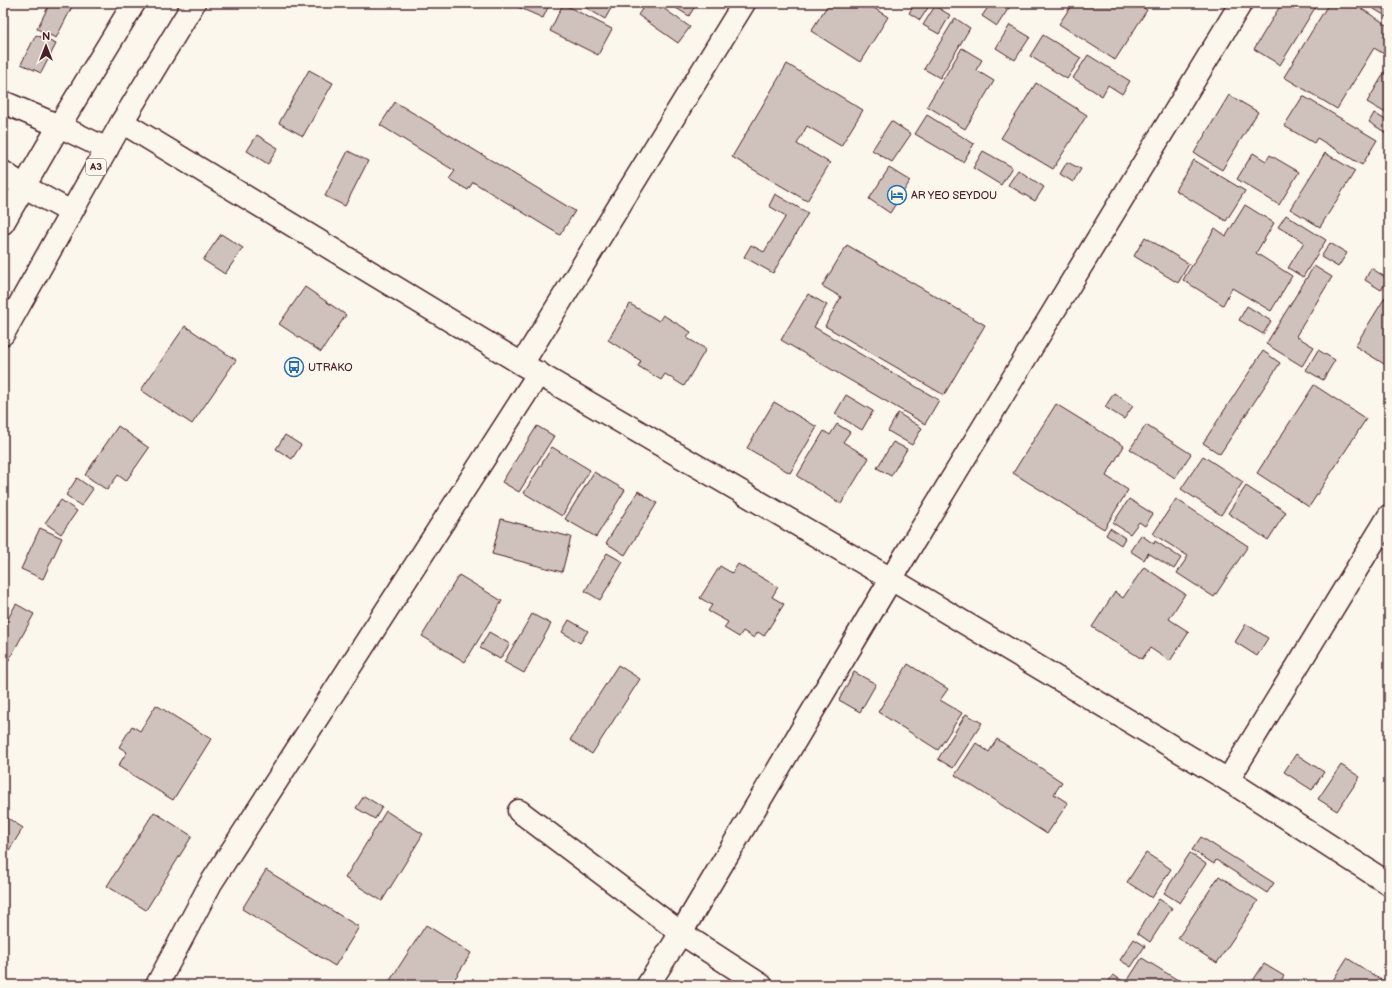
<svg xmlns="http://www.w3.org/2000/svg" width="1392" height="988" font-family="'Balsamiq Sans',sans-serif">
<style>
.building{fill:#cfc2bc;stroke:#4a1f2b}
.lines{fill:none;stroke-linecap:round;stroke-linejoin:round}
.minor-casing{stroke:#4a1f2b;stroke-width:25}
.tertiary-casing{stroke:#4a1f2b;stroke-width:25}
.trunk-casing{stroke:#4a1f2b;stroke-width:25}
.minor{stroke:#fbf7ec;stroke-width:22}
.tertiary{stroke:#fbf7ec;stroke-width:22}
.trunk{stroke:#fbf7ec;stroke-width:22}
.labels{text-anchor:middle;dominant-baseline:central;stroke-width:4;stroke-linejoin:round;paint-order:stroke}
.shield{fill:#fbf7ec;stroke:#7f6065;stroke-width:1}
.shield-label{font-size:10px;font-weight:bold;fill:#4a1f2b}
.poi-label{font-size:11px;fill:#4a1f2b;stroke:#fbf7ec;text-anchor:start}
</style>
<rect width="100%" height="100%" fill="#fbf7ec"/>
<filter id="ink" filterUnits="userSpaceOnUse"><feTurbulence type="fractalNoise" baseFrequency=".025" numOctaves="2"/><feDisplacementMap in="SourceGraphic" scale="8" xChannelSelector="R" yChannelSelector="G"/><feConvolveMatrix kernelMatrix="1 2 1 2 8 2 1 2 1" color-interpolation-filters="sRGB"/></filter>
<g filter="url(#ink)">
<g class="building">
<path d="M50,3h18l5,2 -17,33 -19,-9z"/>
<path d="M509,3h41l-7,15z"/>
<path d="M578,3h36l-9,16z"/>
<path d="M646,3h10l34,24 -12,16 -40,-28z"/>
<path d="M668,3h29l-8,13z"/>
<path d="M829,3h37l22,14 -28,45 -49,-31z"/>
<path d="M915,3h16l-11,17 -11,-7z"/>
<path d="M991,3h21l-15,23 -15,-10z"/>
<path d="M1073,3h63l11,7 -32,50 -56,-36z"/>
<path d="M1282,3h36l-38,62 -26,-16z"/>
<path d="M1329,3h23l37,23v31l-15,-9 -37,61 -53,-32z"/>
<path d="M1378,3h11v15l-15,-9z"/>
<path d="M563,4l49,25 -14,26 -48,-24z"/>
<path d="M935,6l15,9 -11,19 -16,-9z"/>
<path d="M955,18l15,10 -30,50 -16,-9z"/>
<path d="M1010,25l20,12 -15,23 -19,-12z"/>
<path d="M36,35l20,9 -15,29 -20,-9z"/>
<path d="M1043,35l38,23 -14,21 -37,-23z"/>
<path d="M962,48l20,12 -6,10 18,11 -29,48 -38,-23z"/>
<path d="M1088,55l42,26 -8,13 -14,-9 -6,11 -29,-18z"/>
<path d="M787,64l76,46 -22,36 -34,-20 -10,18 33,19 -23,38 -75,-44z"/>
<path d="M1389,65v50l-22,-13z"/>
<path d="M309,70l24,13 -30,53 -24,-13z"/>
<path d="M1036,83l51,32 -34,54 -52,-31z"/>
<path d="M1229,95l29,17 -36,58 -28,-17z"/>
<path d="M1303,96l74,44 -15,25 -45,-27 -3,5 -30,-17z"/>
<path d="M395,102l180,109 -15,24 -87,-53 -5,8 -19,-11 6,-8 -75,-46z"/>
<path d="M1374,113l15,9v13l-20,-13z"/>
<path d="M927,115l47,29 -11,18 -48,-28z"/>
<path d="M891,121l20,13 -19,28 -20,-12z"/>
<path d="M257,135l21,13 -10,16 -21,-13z"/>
<path d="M348,151l20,10 -23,45 -20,-10z"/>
<path d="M983,151l29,16 -11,18 -28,-17z"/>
<path d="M1253,153l13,8 4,-6 29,17 -20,33 -42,-26z"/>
<path d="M1325,153l30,18 -35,56 -30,-18z"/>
<path d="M1194,160l51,31 -19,30 -51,-31z"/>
<path d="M1067,162l14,7 -8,13 -13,-8z"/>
<path d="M889,168l21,13 -20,32 -21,-14z"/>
<path d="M1018,170l26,17 -9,14 -27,-16z"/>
<path d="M775,194l33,19 -35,60 -29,-16 7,-12 13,7 22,-36 -17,-10z"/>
<path d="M1245,205l29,18 -18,30 36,23 -21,35 -39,-23 -9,17 -40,-25 32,-52 11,8z"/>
<path d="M1286,215l40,25 -23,37 -15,-9 16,-26 -26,-15z"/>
<path d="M221,234l22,14 -18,26 -22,-14z"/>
<path d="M1145,237l44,27 -11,19 -44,-27z"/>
<path d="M1330,243l17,10 -9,14 -17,-10z"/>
<path d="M847,245l138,80 -41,70 -119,-69 16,-29 -19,-11z"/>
<path d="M1314,266l18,11 -36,59 18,11 -12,19 -36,-22z"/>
<path d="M1371,268l17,11 -7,11 -16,-10z"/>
<path d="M305,287l41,28 -25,37 -42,-28z"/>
<path d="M1389,291v76l-34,-21z"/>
<path d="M808,294l19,11 -13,22 125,73 -14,24 -144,-84z"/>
<path d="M630,304l29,17 4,-6 28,17 -4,6 19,11 -22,37 -19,-12 -4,6 -23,-14 3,-5 -33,-21z"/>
<path d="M1247,306l24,15 -8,13 -24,-14z"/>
<path d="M185,326l51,34 -44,64 -51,-34z"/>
<path d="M1318,350l17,10 -12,20 -17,-10z"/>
<path d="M1263,351l17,12 -60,91 -17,-11z"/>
<path d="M1314,385l52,34 -57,88 -52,-34z"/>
<path d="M1114,393l19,13 -9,13 -19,-12z"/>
<path d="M846,395l27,16 -11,19 -27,-16z"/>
<path d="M774,402l43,25 -27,46 -43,-25z"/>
<path d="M1056,404l68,42 -18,30 22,14 -24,39 -91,-56z"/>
<path d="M898,413l24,15 -10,17 -24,-14z"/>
<path d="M837,424l13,8 -7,10 26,16 -28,46 -44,-28 27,-45 6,4z"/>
<path d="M1146,425l45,29 -16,24 -45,-29z"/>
<path d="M118,426l31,22 -23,33 -8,-6 -11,15 -22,-15z"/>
<path d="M537,426l17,10 -35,56 -17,-10z"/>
<path d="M285,435l16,10 -9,14 -16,-10z"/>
<path d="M893,442l14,7 -16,27 -14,-8z"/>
<path d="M552,447l38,23 -28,46 -38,-23z"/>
<path d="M1203,456l40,26 -22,33 -40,-26z"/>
<path d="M594,472l31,18 -29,47 -31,-18z"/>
<path d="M77,478l16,11 -12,17 -15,-11z"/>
<path d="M1246,486l40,26 -18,28 -40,-27z"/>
<path d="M638,491l19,12 -32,52 -19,-12z"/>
<path d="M1129,499l24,15 -8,12 -6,-4 -9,12 -17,-11z"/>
<path d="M1176,499l72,47 -34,51 -37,-24 11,-17 -35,-22z"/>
<path d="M61,500l16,11 -16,23 -16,-11z"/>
<path d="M501,519l70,18 -9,35 -70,-18z"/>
<path d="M40,528l22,10 -19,41 -22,-10z"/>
<path d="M1110,528l15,10 -4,7 -15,-10z"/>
<path d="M1141,535l13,9 1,-3 26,17 -7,11 -26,-16 -4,7 -14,-9z"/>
<path d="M607,553l16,9 -23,38 -15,-9z"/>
<path d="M738,564l40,23 -6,10 12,7 -20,32 -6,-4 -4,6 -11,-7 -4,6 -15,-9 4,-6 -20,-11 4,-6 -12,-7 20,-32 12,7z"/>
<path d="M1144,567l41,27 -16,25 20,13 -19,29 -20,-13 -8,11 -50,-32 23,-35 8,6z"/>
<path d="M459,575l43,26 -37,61 -43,-26z"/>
<path d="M16,604l18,10 -31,57v-43z"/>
<path d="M532,614l19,10 -27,49 -20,-11z"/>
<path d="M569,620l19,11 -8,12 -18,-11z"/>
<path d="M1246,624l22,14 -11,18 -22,-14z"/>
<path d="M489,632l21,12 -10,15 -20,-11z"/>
<path d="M908,664l40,25 -8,11 22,13 -24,37 -60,-38z"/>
<path d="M618,665l22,14 -48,75 -22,-14z"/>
<path d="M854,672l22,12 -16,28 -21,-12z"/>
<path d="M156,705l55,34 -38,61 -55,-34 9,-14 -8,-5 13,-21 8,5z"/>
<path d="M966,714l16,9 -29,45 -15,-9z"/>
<path d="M997,739l65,43 -8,12 14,9 -21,31 -92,-59 21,-32 13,9z"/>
<path d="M1296,754l28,18 -12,18 -28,-18z"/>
<path d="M1341,765l19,12 -23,34 -19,-12z"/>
<path d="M364,796l18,11 -7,12 -19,-11z"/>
<path d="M386,811l37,23 -41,67 -37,-23z"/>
<path d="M154,812l38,24 -46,74 -39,-24z"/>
<path d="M3,815l20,13 -20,32z"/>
<path d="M1201,837l73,46 -7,10 -51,-33 -2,4 -22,-14z"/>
<path d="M1146,853l25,16 -19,29 -25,-16z"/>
<path d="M1190,853l16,11 -26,39 -16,-10z"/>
<path d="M266,870l93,57 -24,39 -93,-57z"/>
<path d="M1219,876l39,25 -41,62 -39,-25z"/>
<path d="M1159,899l13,9 -22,34 -13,-9z"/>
<path d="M426,925l45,28 -20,32h-64z"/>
<path d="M1134,939l11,7 -14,21 -11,-7z"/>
<path d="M1142,958l39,24 -3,3h-72l7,-10 13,8z"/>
<path d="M1347,958l42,27h-59z"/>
<path d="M1264,964l20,12 -6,9h-28z"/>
</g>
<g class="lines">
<g class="minor-casing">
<g id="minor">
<path d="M122,122l400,242 369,215 337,201 161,104"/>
<path d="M522,364l222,-361"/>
<path d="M1228,780l161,-264"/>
<path d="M519,811l162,122 80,52"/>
<path d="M157,985l54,-102 328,-510"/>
<path d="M648,985l33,-52 210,-354 350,-576"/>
</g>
</g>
<g class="tertiary-casing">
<g id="tertiary">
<path d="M3,102l56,24 48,23"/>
<path d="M3,172l20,14 48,26"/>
</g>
</g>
<g class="trunk-casing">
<g id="trunk">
<path d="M3,223l56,-97 75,-123"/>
<path d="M3,334l119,-212 72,-119"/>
</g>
</g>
<use href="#minor" class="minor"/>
<use href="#tertiary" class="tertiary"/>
<use href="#trunk" class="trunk"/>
</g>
</g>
<defs>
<g id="hotel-ring" transform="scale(1)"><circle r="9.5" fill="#fbf7ec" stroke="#1f6fb2" stroke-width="1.5"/><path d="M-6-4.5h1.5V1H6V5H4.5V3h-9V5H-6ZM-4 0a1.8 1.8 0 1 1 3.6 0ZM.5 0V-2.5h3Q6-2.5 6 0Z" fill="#1f6fb2"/></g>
<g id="bus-ring" transform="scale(1)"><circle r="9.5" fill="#fbf7ec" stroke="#1f6fb2" stroke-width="1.5"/><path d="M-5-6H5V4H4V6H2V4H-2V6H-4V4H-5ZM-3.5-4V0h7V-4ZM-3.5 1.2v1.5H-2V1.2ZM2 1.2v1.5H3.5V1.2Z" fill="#1f6fb2"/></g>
</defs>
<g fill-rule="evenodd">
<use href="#hotel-ring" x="897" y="195"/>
<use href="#bus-ring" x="294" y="367"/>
</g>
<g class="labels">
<rect class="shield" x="86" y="159" width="20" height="16" rx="3"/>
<g class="shield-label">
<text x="96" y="167">A3</text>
</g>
<g class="poi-label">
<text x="911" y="195">AR YEO SEYDOU</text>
<text x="308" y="367">UTRAKO</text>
</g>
</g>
<rect width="1392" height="988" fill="none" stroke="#fbf7ec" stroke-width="16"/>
<rect x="8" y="8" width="1376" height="972" fill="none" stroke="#4a1f2b" stroke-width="1.5" filter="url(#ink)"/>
<g transform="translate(46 46)" stroke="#fbf7ec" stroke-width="3" paint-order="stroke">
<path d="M0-3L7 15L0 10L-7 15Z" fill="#4a1f2b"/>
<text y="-6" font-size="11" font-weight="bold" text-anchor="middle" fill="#4a1f2b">N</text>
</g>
</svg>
